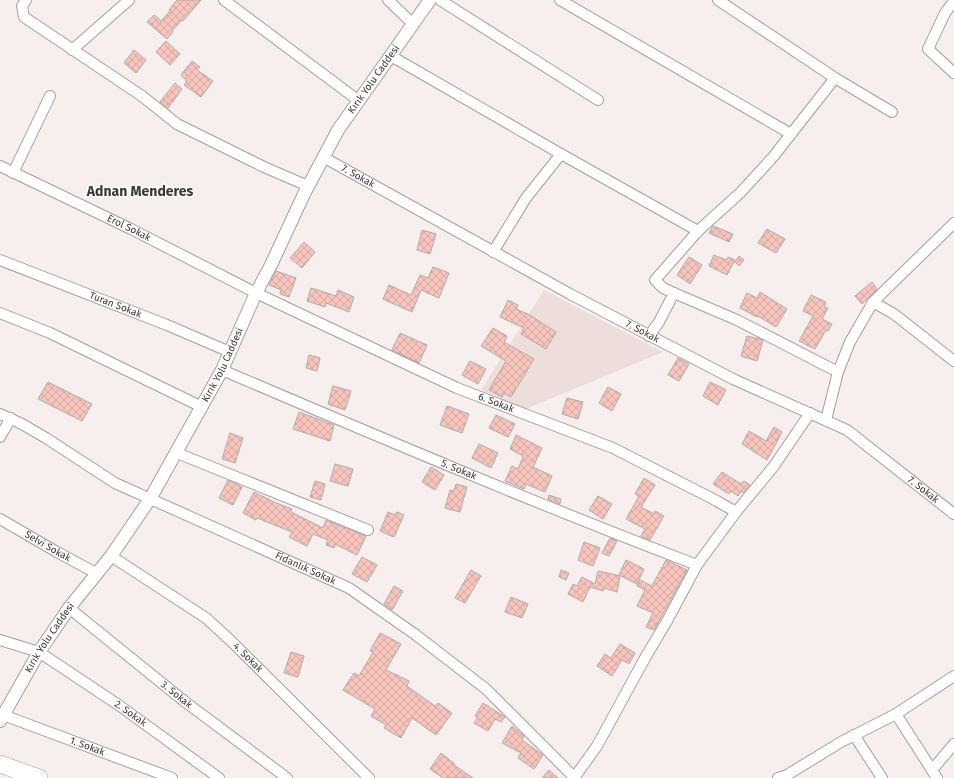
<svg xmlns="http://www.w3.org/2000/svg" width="954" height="778" font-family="'Fira Sans',sans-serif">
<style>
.built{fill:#eededb}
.building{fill:url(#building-cross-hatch);stroke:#b3acaa}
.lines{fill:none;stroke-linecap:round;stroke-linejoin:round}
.minor-casing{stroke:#a69f9e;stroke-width:12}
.tertiary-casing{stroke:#a69f9e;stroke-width:14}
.trunk-casing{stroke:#a69f9e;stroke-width:18}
.minor{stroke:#fff;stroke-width:10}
.tertiary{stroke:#fff;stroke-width:12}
.trunk{stroke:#fff;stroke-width:17}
.labels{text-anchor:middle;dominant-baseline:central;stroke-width:3;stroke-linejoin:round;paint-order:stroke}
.street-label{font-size:10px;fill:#3a3736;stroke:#fff}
.district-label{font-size:14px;font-weight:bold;fill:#3a3736;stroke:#fff}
</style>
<defs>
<pattern id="building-cross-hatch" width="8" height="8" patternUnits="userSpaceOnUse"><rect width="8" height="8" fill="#f7c4bb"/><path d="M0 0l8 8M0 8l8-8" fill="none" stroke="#d4a9a1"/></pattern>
</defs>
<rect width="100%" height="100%" fill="#f7efee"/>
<path class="built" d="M544,290l119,62 -137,57 -45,-19z"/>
<g class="building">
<path d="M177,0h24l-18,21 -1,-1 -10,11 1,1 -6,7 -20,-17 7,-7 7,6 9,-10 -1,-1z"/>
<path d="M166,41l14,13 -10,11 -14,-13z"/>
<path d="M134,50l12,10 -10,13 -12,-10z"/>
<path d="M192,61l8,6 -3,3 16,11 -12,16 -17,-12 3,-4 -6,-6z"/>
<path d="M175,83l7,6 -14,19 -8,-6z"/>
<path d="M713,226l20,8 -4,8 -20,-9z"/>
<path d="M767,229l18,10 -9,14 -18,-10z"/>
<path d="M422,230l14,4 -6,20 -13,-4z"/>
<path d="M304,242l11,10 -13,16 -12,-10z"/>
<path d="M714,255l12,5 2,-3 7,3 -8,15 -18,-9z"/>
<path d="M739,256l5,4 -5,6 -4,-4z"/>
<path d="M689,257l13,8 -12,19 -13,-9z"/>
<path d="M433,267l16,6 -10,25 -18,-8 -9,22 -29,-13 6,-14 22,10 9,-20 8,3z"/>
<path d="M276,271l20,7 -7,19 -9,-3 1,-4 -12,-5z"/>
<path d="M872,282l5,7 -15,15 -7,-8z"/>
<path d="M311,288l25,8 2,-6 16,7 -5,15 -23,-9 -1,4 -18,-6z"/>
<path d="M760,292l27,17 -11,18 -18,-11 -1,1 -17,-9 7,-15 10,5z"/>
<path d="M811,295l15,7 -2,5 4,1 -6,11 10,5 -4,7 -2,-1 -11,19 -16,-8 14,-25 -10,-5z"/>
<path d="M508,300l10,5 -2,4 12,5 28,18 -10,17 -25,-15 3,-6 -24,-11z"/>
<path d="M493,328l14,8 -3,6 30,17 -23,38 -7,-4 -2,4 -13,-7 17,-29 -25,-15z"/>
<path d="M400,333l27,12 -8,18 -27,-13z"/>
<path d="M747,336l16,4 -6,21 -16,-5z"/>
<path d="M309,355l11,3 -3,13 -11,-3z"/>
<path d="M678,358l11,6 -10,17 -11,-6z"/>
<path d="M470,361l16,8 -8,15 -16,-9z"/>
<path d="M48,382l44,22 -10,17 -44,-22z"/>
<path d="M710,382l16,8 -8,15 -15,-9z"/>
<path d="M333,386l18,5 -6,19 -17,-6z"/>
<path d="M608,387l13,7 -9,17 -13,-8z"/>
<path d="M567,398l16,4 -5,17 -16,-5z"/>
<path d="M447,406l22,8 -7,19 -22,-8z"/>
<path d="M299,412l35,13 -4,16 -37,-12z"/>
<path d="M496,415l19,9 -7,13 -19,-9z"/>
<path d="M774,427l8,5 -15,28 -25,-16 7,-13 17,10z"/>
<path d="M230,433l13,5 -8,25 -13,-4z"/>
<path d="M516,435l26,13 -9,19 19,9 -7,16 -19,-8 -2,5 -19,-8 7,-15 6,3 5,-12v-1l-13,-7z"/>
<path d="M479,444l19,9 -7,15 -19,-10z"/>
<path d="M335,464l18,5 -5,17 -18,-5z"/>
<path d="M431,467l13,8 -9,15 -13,-8z"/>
<path d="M722,472l19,12 3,-3 6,4 -7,8 -2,-2 -3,5 -7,-5 -2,3 -16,-10z"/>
<path d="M644,478l11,7 -14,22 13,7 1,-3 9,5 -14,24 -9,-4 4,-7 -19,-10 13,-23 -4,-2z"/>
<path d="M228,480l14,7 -9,18 -14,-7z"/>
<path d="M315,481l10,3 -4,16 -11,-3z"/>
<path d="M456,484l11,3 -7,25 -15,-4 5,-18 4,1z"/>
<path d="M254,492l20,10 18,7 -1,3 32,16 3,-8 40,16 -9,19 -22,-11 -1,4 -8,-3 2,-5 -15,-6 -6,12 -18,-9 3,-5 -35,-14 -1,2 -13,-7z"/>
<path d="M549,495l12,4 -1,5 -12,-5z"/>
<path d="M598,496l14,8 -9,15 -14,-9z"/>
<path d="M388,512l7,3 2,-3 7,3 -10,22 -14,-6z"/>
<path d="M610,538l7,3 -8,15 -7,-3z"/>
<path d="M584,542l16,6 -7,18 -15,-6z"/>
<path d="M362,557l15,8 -10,17 -15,-8z"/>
<path d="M626,560l18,9 -7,15 -18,-9z"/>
<path d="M666,560l21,10 -33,60 -8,-3 7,-14 -16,-7 8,-16 -8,-4 3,-6 12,6z"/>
<path d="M471,570l10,6 -16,27 -10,-5z"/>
<path d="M561,570l8,3 -3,7 -7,-3z"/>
<path d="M598,571l22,5 -3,16 -13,-4 -1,3 -13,-4 -7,15 -15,-8 5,-10 4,2 5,-9 13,7z"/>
<path d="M394,586l9,5 -11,19 -8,-6z"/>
<path d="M511,597l17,7 -6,14 -17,-6z"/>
<path d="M380,633l21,11 -15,26 23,11 -2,5 28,20 3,-3 14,10 -16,22 -24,-17 -11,20 -17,-10 2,-3 -15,-9 4,-7 -32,-19 11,-17 5,3 14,-24 -3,-1z"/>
<path d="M620,644l15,9 -6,11 -7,-4 -10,16 -15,-10 8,-12 6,4z"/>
<path d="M291,652l13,4 -6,21 -14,-4z"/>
<path d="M483,703l22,14 -4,5 -6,-3 -7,12 -14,-8 4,-6 -3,-1z"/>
<path d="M512,726l12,10 -2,4 21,15 -9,14 -16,-11 3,-5 -19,-10z"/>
<path d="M441,753l14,11 -1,1 19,13h-30l-13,-9z"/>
<path d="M549,770l9,8h-16z"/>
</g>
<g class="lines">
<g class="minor-casing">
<g id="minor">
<path d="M26,0l-4,6 2,11 118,79 35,28 87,43 44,19"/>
<path d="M224,0l135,101"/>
<path d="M388,0l25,24"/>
<path d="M440,0l158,100"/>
<path d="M560,0l231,134"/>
<path d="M718,0l117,78 57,34"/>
<path d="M954,1l-9,12 -17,36 26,24"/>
<path d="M72,50l57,-50"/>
<path d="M391,56l170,98 137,77"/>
<path id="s1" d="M323,157l247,137 163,85 114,51 107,84"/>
<path id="s2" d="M0,166l131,63 125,64 201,95 156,60 104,53 19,11"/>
<path d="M13,173l37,-77"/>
<path d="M493,252l33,-54 35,-44"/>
<path id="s3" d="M0,260l167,65 63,27"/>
<path d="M674,293l63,27 101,52"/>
<path d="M873,302l21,12 60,47"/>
<path d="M0,313l50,20 152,74"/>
<path d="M649,336l10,-14 15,-29 -11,-5 -8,-8 43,-49 43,-39 32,-35 62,-79"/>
<path id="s4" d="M222,370c157,67 315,134 475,195"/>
<path id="s5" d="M0,414l22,10 24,14 69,45 234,105 67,47 70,54 89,89"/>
<path d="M826,420l12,-48 12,-30 23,-40 81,-79"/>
<path d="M0,437l11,-19"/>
<path d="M177,453l191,77"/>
<path id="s6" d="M0,519l57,33 39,21"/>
<path id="s7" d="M111,556l95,62 24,22 139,138"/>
<path id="s8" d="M69,608l115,93 103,77"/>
<path id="s9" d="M0,640l39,12 81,54 99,72"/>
<path d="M896,714l41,64"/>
<path id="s10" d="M3,715l169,63"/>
<path d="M854,735l28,43"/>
<path d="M932,770l22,-26"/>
<path d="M574,778l23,-32 48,-88 22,-37 30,-56 39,-53 38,-46 36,-53"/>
<path d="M778,778l9,-3 54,-33 55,-28 58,-38"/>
</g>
</g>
<g class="tertiary-casing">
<g id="tertiary">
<path id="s11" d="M0,721l39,-69 30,-44 42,-52 39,-57 72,-129 34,-77 15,-28 33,-71 34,-64 92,-130"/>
</g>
</g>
<g class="trunk-casing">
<path id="trunk" d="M0,764l39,14"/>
</g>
<use href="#minor" class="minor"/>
<use href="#tertiary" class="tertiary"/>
<use href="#trunk" class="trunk"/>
</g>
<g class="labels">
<g class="street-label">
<text stroke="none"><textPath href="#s11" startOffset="745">Kırık Yolu Caddesi</textPath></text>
<text stroke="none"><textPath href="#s1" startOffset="40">7. Sokak</textPath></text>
<text stroke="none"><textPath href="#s2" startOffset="143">Erol Sokak</textPath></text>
<text stroke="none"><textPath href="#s3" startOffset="124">Turan Sokak</textPath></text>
<text stroke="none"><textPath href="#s1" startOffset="364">7. Sokak</textPath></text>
<text stroke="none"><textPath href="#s11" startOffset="421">Kırık Yolu Caddesi</textPath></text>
<text stroke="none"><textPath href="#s2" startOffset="550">6. Sokak</textPath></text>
<text stroke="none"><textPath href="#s4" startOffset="257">5. Sokak</textPath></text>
<text stroke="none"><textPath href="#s1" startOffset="688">7. Sokak</textPath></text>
<text stroke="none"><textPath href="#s6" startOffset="55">Selvi Sokak</textPath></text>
<text stroke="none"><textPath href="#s5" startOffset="343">Fidanlık Sokak</textPath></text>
<text stroke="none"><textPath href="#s11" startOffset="97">Kırık Yolu Caddesi</textPath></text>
<text stroke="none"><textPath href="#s7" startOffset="171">4. Sokak</textPath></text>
<text stroke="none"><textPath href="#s8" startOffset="138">3. Sokak</textPath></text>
<text stroke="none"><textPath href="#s9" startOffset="151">2. Sokak</textPath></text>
<text stroke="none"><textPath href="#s10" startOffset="90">1. Sokak</textPath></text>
</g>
<g class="district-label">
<text x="140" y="191">Adnan Menderes</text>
</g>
</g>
</svg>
